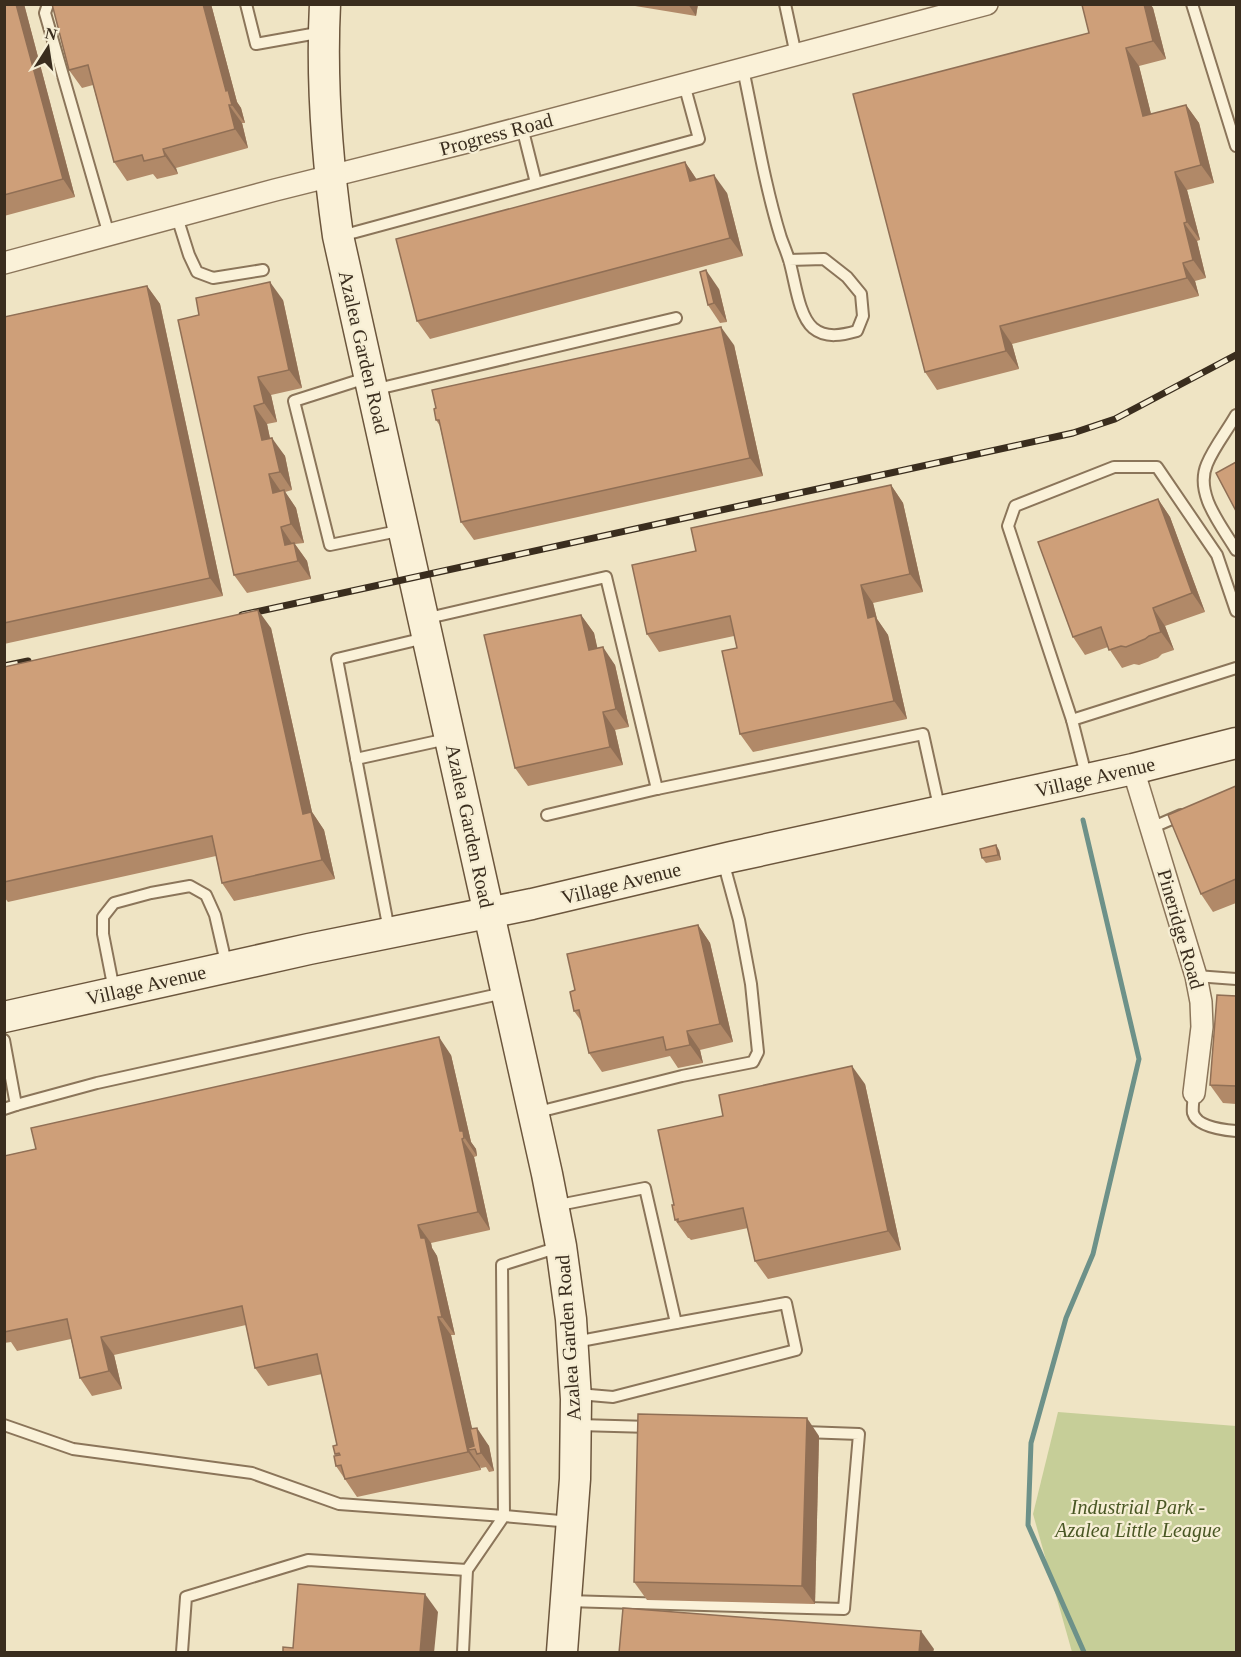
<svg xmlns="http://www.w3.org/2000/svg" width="1241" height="1657" font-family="Georgia,serif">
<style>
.park{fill:#c6ce98}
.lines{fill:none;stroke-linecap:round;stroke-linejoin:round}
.stream{stroke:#6d9189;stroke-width:5}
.lane-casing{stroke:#8b755a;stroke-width:14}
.street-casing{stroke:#8b755a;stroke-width:24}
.secondary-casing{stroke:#6c563d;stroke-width:33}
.lane{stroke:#faf1d8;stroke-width:10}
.street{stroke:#faf1d8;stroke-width:21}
.secondary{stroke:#faf1d8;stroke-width:30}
.rail-casing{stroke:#3a2d1e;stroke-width:7}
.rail{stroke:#f6eed4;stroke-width:4.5;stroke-dasharray:14;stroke-linecap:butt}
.wall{fill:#b18968}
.shaded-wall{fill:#906f55}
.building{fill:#ce9f79;stroke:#906f55;stroke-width:1.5}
.labels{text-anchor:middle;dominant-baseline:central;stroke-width:4.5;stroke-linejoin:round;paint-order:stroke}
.street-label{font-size:20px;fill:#3a2d1e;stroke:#f6eed4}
.park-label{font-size:20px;font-style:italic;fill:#495724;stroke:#f6eed4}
</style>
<rect width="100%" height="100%" fill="#efe4c4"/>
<path class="park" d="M1058,1412l178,14v226h-164l-39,-138z"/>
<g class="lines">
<path class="stream" d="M1083,820l56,239 -46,195 -27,64 -35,125 -3,82 56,127"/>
<g class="lane-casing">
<g id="lane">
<path d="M48,4l-3,9 64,222"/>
<path d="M246,4l10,40 67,-12"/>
<path d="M785,4l11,51"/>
<path d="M1192,4l44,142"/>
<path d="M743,69c12,56 21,114 38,169 3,8 6,15 8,22 6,19 9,55 24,68 13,11 30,7 44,3l6,-15 -2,-22 -14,-17 -23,-18 -35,1"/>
<path d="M522,127l14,56"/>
<path d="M177,217l12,38 8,17 16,6 50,-8"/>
<path d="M341,236l358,-97 -15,-55"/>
<path d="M366,378l-72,23 36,144 73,-15"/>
<path d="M373,390l303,-72"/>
<path d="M1236,415c-9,16 -22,32 -29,49 -13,30 15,62 29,86"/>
<path d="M424,619l182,-42 51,212 266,-55 17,77"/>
<path d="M1072,720l-64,-194 7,-20 99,-39h43l60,88 19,56"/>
<path d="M356,759l91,-20"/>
<path d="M1087,779l-15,-59 164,-52"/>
<path d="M547,815l110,-26"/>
<path d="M1151,828l30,-13"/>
<path d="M389,930l-52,-271 88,-21"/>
<path d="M1196,976l40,3"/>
<path d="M114,990l-11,-56v-17l11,-14 37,-10 39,-7 16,9 9,20 12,52"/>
<path d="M4,1040l12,65 -12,4"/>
<path d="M1194,1093c0,6 -2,14 -1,20 4,14 31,17 43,18"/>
<path d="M16,1105l81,-22 407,-90"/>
<path d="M534,1113l148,-37 71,-14 5,-10 -7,-68 -12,-64 -16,-59"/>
<path d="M554,1206l91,-18 31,135 -101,19"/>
<path d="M578,1394l35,3 183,-47 -10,-47 -110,20"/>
<path d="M4,1425l69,24 179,24 87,31 165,12 -2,-251 57,-18"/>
<path d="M579,1425l71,2"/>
<path d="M567,1601l277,8 15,-175 -55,-2"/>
<path d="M182,1652l4,-55 122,-37 159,10"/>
<path d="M463,1652l4,-82 37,-54 67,6"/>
</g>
</g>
<g class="street-casing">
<g id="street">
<path d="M4,263l271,-73 188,-47 524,-139"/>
<path d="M1133,769l63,207 5,26 1,25 -8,66"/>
</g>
</g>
<g class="secondary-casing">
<g id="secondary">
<path d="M325,4c-4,79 2,155 13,232l209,938 14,72 10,73 5,80 -1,80 -13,173"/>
<path d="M4,1017l305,-68 223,-45 199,-47 402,-88 103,-26"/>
</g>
</g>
<use href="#lane" class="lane"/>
<use href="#street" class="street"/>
<use href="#secondary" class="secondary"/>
<g class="rail-casing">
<g id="rail">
<path d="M242,615l831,-182 42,-14 121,-64"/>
<path d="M4,666l24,-5"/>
</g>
</g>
<use href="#rail" class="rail"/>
</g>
<g class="wall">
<path d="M4,4h20l51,193 -71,19z"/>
<path d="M52,4h159l26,98 4,6 4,15h-3l6,25 -72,20 2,6 -21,5 -4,-5 -26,7 -13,-19 -21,-77 -11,3 -13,-18z"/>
<path d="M623,4h75l-2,12z"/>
<path d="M1084,4h66l3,4 13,51 -27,7 12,48 35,-9 13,18 15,60 -27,7 13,50 -3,1 9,37 -11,3 4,15 -187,48 7,25 -82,21 -12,-18 164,-339z"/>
<path d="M685,162l12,18 30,13 16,63 -313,83 -13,-18z"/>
<path d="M147,286l13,18 63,292 -219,48v-327z"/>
<path d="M719,289l8,33 -7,1 -12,-18z"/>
<path d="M283,300l19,88 -31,7 6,27 -10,2 3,14 15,18 7,34 -7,2 11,16 8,35 -9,1 12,17 4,18 -64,14 -13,-18 -35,-260z"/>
<path d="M734,345l29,131 -289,64 -13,-18 -21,-96 -4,-6z"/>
<path d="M891,485l12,18 20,89 -50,11 4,16 11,16 19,84 -154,33 -13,-18 -3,-86 -3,-12 -75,16 -12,-18 49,-83z"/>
<path d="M1158,499l12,18 35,95 -40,14 9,24 -12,4 -4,4 -19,7 -5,-1 -12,4 -14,-21 -23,8 -12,-18z"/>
<path d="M581,615l13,18 3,15 18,17 14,62 -14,3 8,35 -95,21 -13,-18z"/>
<path d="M271,628l41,184 12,18 11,49 -101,22 -12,-18 -6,-27 -208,46 -4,-5v-230z"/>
<path d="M1236,786v117l-23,9 -12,-18z"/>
<path d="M999,850l2,10 -15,3 -4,-5z"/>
<path d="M698,925l12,18 23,99 -33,8 3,13 -25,5 -8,-12 -68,16 -13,-19 -7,-31 -8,-11 1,-21z"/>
<path d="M1236,996v108l-13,-1 -13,-18z"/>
<path d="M451,1055l20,87 5,7 1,7 -3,1 16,73 -59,13 1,5 5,8 18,79h-4l21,94 17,17 5,25 -5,1 -3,-5 -5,1 -1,-2 1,4 -124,27 -21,-31v-10l-1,-2 2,-9 -15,-71 -54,12 -13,-18 -9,-43 -132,30 8,34 -30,7 -12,-18 -9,-39 -54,12 -6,-9 -7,1v-187z"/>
<path d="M865,1084l36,166 -133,29 -13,-18 -7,-33 -57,12 -2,-2h-1l-13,-18 -1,-15z"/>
<path d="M819,1436l-4,168 -168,-4 -13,-18z"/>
</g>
<g class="shaded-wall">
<path d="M16,4h8l51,193 -12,-18z"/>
<path d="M203,4h8l26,98 4,6 4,15 -13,-18 -6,-14z"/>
<path d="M688,4h10l-2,12z"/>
<path d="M1144,4h6l3,4 13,51 -13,-18z"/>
<path d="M1126,48l13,18 17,68 -13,-18z"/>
<path d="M229,105l13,18 6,25 -13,-19z"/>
<path d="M1186,105l13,18 15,60 -13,-18z"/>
<path d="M163,149l13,19 2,6 -13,-18z"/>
<path d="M685,162l12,18 -7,1z"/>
<path d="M1175,172l12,18 13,50 -13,-18z"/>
<path d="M714,175l13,18 16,63 -13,-18z"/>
<path d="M1184,223l13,18 9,37 -13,-18z"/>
<path d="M1183,263l12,18 4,15 -12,-18z"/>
<path d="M706,270l13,19 8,33 -13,-19z"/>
<path d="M270,282l13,18 19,88 -13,-18z"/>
<path d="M147,286l13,18 63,292 -13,-18z"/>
<path d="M1000,326l12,18 7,25 -13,-18z"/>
<path d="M721,327l13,18 29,131 -13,-18z"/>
<path d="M258,377l13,18 6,27 -13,-19z"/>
<path d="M254,406l13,18 7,34 -12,-18z"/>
<path d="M272,438l13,18 7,34 -12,-18z"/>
<path d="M269,474l13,19h-9z"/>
<path d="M891,485l12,18 20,89 -13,-18z"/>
<path d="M284,490l12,18 8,35 -13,-19z"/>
<path d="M1158,499l12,18 35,95 -13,-19z"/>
<path d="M281,527l12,18h-8z"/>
<path d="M294,543l13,18 4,18 -13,-18z"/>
<path d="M861,585l12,18 4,16 11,16 19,84 -13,-18 -26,-83z"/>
<path d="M1153,608l12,18 9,24 -13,-18z"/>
<path d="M258,610l13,18 41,184 12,18 11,49 -13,-19 -19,-46z"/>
<path d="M581,615l13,18 8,35 -13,-18z"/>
<path d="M603,647l12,18 14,62 -13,-18z"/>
<path d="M603,712l12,18 8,35 -13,-18z"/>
<path d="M996,845l3,5 2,10 -3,-5z"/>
<path d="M698,925l12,18 23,99 -13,-18z"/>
<path d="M687,1031l13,19 3,13 -13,-18z"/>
<path d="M439,1037l12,18 20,87 5,7 1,7 -17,-25z"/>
<path d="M852,1066l13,18 36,166 -13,-19z"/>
<path d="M462,1139l12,18 16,73 -12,-18z"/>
<path d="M418,1225l13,18 1,5 5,8 18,79 -13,-18z"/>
<path d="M438,1317l13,18 26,115 -2,-1 -6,1 11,16 1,4 -13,-18z"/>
<path d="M101,1337l13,18 8,34 -13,-18z"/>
<path d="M807,1418l12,18 -4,168 -13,-18z"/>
<path d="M477,1428l12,18 5,25 -13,-18z"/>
<path d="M425,1594l13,18 -4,41h-14z"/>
<path d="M921,1631l13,18 -1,4h-14z"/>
</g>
<g class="building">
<path d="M4,4h12l47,175 -59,16z"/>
<path d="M52,4h151l23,87 2,-1 4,15h-3l6,24 -72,20 2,7 -21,5 -2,-6 -28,7 -26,-97 -19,5z"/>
<path d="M1084,4h60l9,37 -27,7 17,68 43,-11 15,60 -26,7 12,50 -3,1 9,37 -10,3 4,15 -187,48 6,25 -81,21 -72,-278 236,-61 -7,-28z"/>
<path d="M685,162l5,19 24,-6 16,63 -313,83 -21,-82z"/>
<path d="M706,270l8,33 -6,2 -8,-33z"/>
<path d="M270,282l19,88 -31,7 6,26 -10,3 8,34 10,-2 8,34 -11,2 4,19 11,-3 7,34 -10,3 4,18 9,-2 4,18 -64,14 -56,-255 21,-5 -3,-17z"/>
<path d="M147,286l63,292 -206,45v-306z"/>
<path d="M721,327l29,131 -289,64 -22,-102h-3l-2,-11 2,-1 -4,-18z"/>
<path d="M1236,462v49l-20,-38z"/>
<path d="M891,485l19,89 -49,11 7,33 7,-2 19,85 -154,33 -18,-83 15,-3 -7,-32 -83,18 -15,-69 64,-14 -5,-23z"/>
<path d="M1158,499l34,94 -39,15 8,24 -12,4 -4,3 -19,8 -5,-1 -12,4 -8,-23 -28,10 -35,-95z"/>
<path d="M258,610l45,204 8,-2 11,48 -100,23 -10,-47 -208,46v-215z"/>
<path d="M581,615l8,35 14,-3 13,62 -13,3 7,35 -95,21 -31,-133z"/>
<path d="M1236,786v93l-35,15 -33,-79z"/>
<path d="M996,845l2,10 -16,3 -2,-9z"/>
<path d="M698,925l22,99 -33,7 3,14 -24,5 -3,-13 -74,16 -10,-43 -5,1 -4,-19 5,-2 -8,-36z"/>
<path d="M1217,995l19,1v90l-26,-1z"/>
<path d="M439,1037l21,94h3l1,7 -2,1 16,73 -60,13 3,13h4l17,79h-4l30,135 -123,27 -4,-14 -5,1 -2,-10 6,-1 -1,-2 -4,1 -2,-8 4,-1 -20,-91 -62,14 -13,-62 -141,31 8,34 -29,7 -13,-59 -63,13v-176l32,-7 -5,-21z"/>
<path d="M852,1066l36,165 -133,30 -12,-53 -65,14v-3l-3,1 -3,-15h2l-16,-75 65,-14 -4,-21z"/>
<path d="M638,1414l169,4 -5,168 -168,-4z"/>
<path d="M477,1428l4,25 -4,1 -2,-5 -6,1 -1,-2 6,-2 -4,-17z"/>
<path d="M298,1584l127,10 -5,59h-137v-6l10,1z"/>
<path d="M623,1608l298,23 -2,22h-300z"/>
</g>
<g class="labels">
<g class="street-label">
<text transform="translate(496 134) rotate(-15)">Progress Road</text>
<text transform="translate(364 352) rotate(77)">Azalea Garden Road</text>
<text transform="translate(1095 777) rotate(-13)">Village Avenue</text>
<text transform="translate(470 826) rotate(78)">Azalea Garden Road</text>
<text transform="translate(621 883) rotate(-14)">Village Avenue</text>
<text transform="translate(1181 929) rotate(74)">Pineridge Road</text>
<text transform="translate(146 985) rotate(-13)">Village Avenue</text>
<text transform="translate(568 1338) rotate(-94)">Azalea Garden Road</text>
</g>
<g class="park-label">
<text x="1138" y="1507">Industrial Park -<tspan x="1138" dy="23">Azalea Little League</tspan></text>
</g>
</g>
<rect width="1241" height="1657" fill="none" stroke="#3a2d1e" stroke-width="12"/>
<g transform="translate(48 48) rotate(12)" stroke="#f6eed4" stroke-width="4.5" paint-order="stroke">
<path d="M0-4.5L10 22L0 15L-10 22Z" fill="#3a2d1e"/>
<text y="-9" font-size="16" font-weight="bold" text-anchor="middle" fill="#3a2d1e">N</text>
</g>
</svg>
